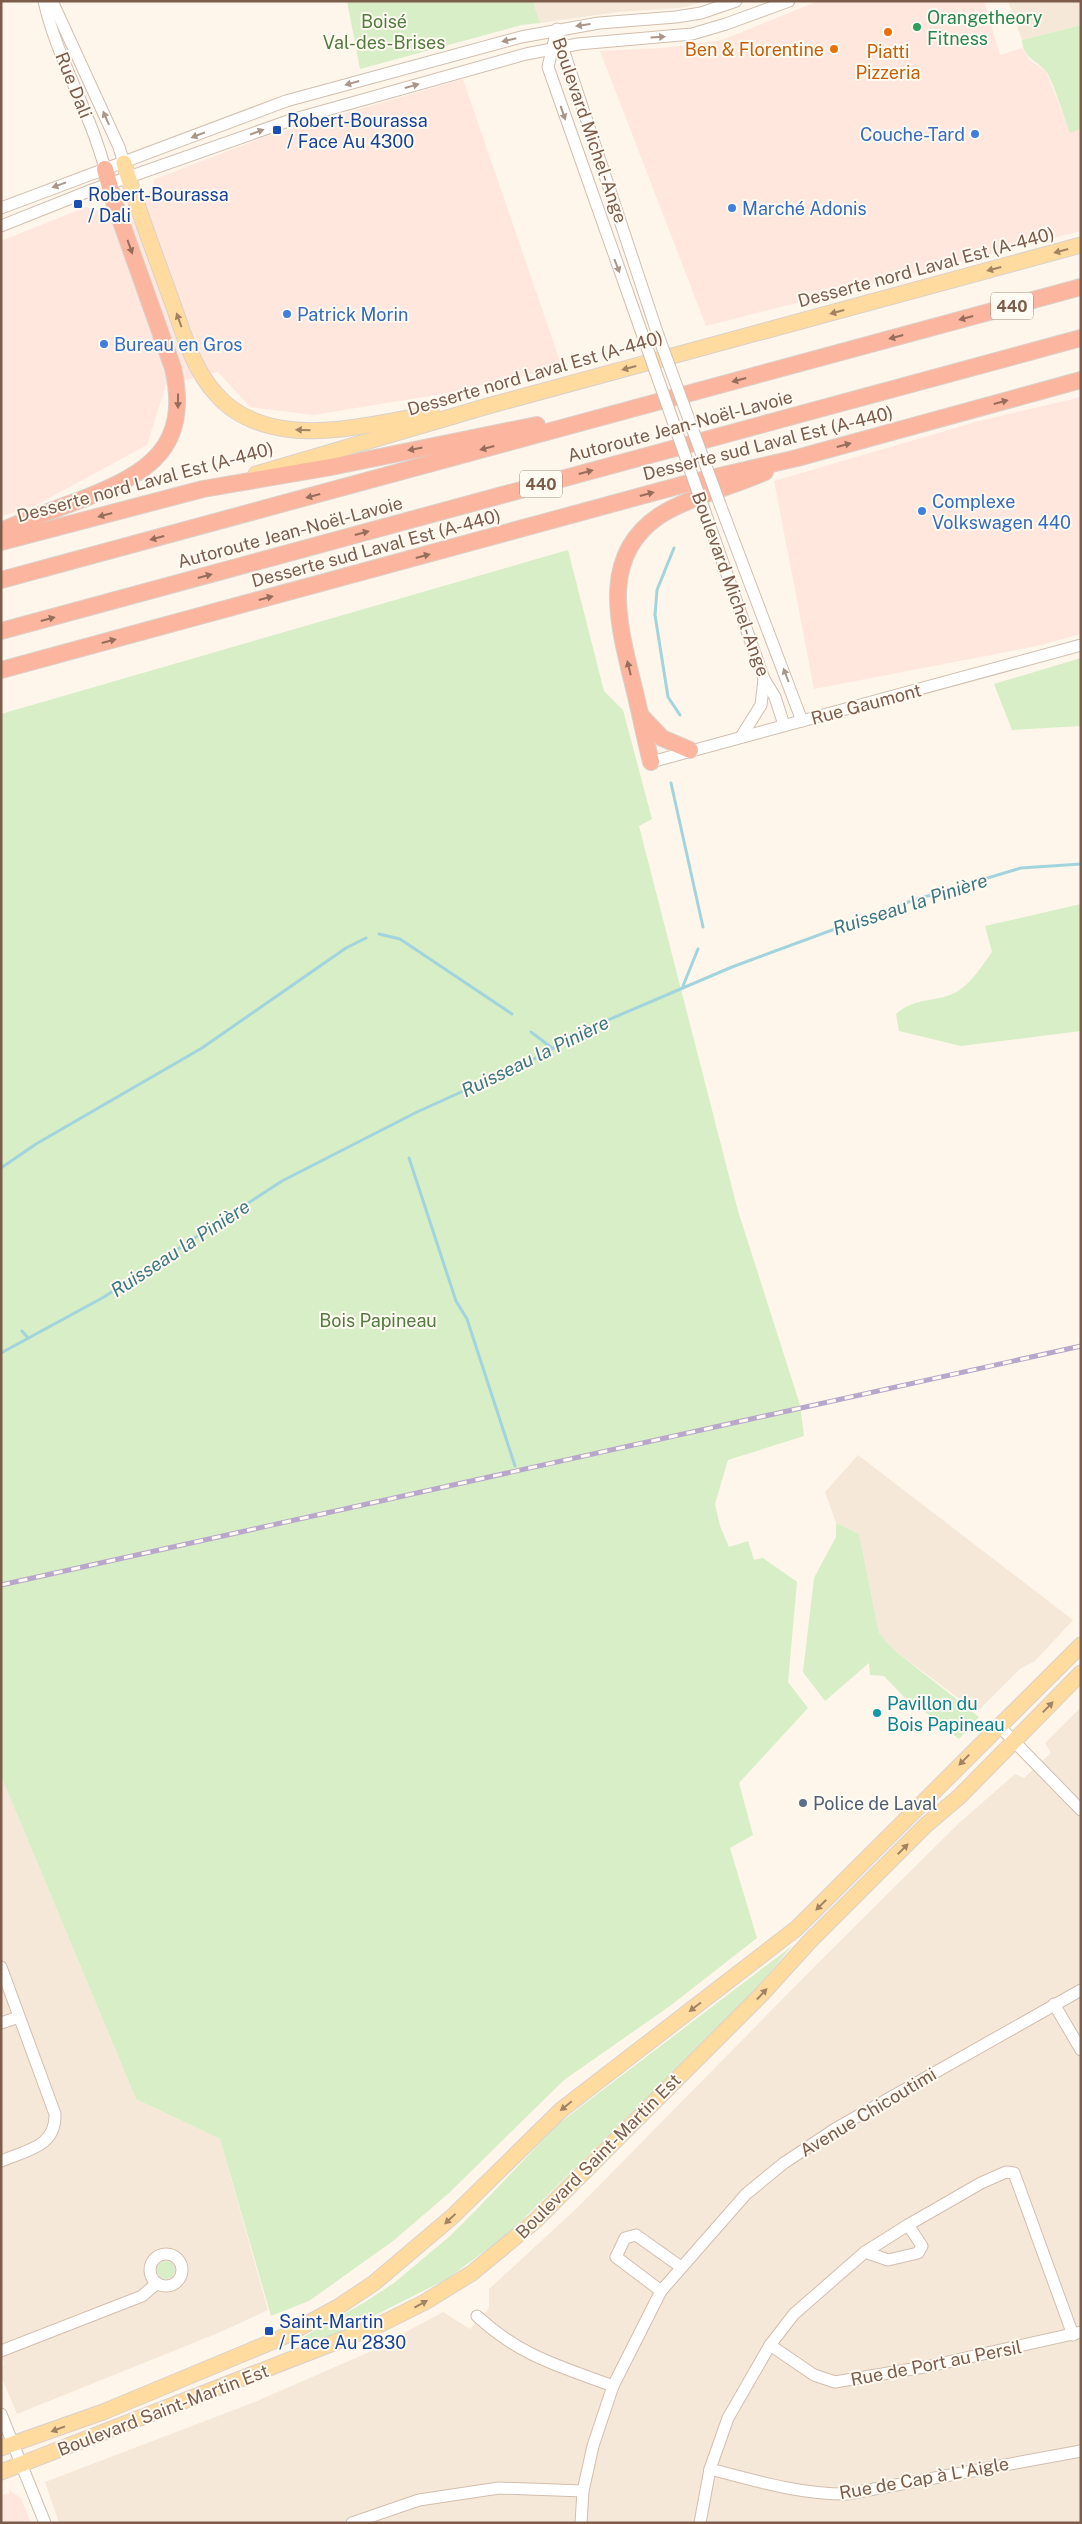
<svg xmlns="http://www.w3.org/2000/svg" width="1082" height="2524" font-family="'Public Sans',sans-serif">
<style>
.residential{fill:#f6e8d8}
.commercial{fill:#ffe7de}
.green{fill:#d7eec7}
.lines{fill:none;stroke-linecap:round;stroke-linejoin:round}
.stream{stroke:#a2d4dd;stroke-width:3}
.minor-casing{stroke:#d2beae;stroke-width:13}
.major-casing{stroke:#dad1cc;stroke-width:17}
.highway-casing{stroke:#dad1cc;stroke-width:18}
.minor{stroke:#fff;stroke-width:11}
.major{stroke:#ffdba0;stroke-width:15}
.highway{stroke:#fcb59e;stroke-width:16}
.rail-casing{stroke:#b9a6cb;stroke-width:5}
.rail{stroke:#fffaf2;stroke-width:3;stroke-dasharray:9;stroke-linecap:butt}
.minor-bridge-casing{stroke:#d2beae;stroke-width:13;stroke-linecap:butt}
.minor-bridge{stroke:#fff;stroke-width:11}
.oneway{fill:#aa9589}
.oneway2{fill:#966e5b}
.oneway3{fill:#a38264}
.leisure-dot{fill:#2e9e5b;stroke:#fffaf2;stroke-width:2}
.food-dot{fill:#e8710a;stroke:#fffaf2;stroke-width:2}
.transit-dot{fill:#1a4fb4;stroke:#fffaf2;stroke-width:2}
.shop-dot{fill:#3f7fe0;stroke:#fffaf2;stroke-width:2}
.culture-dot{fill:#0f9aa8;stroke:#fffaf2;stroke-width:2}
.service-dot{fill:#5c6f8a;stroke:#fffaf2;stroke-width:2}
.labels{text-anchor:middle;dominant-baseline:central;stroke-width:4;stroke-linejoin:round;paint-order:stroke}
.shield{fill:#fffaf2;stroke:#a38b7c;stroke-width:1}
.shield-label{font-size:16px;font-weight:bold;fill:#7c5c4a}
.leisure-label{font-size:18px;fill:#27864d;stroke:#fffaf2;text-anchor:start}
.park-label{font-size:18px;fill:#517c3e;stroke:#fffaf2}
.food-label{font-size:18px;fill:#c56008;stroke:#fffaf2;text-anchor:end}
.street-label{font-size:18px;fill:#7c5c4a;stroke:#fffaf2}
.transit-label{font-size:18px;fill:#164399;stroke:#fffaf2;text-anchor:start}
.shop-label{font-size:18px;fill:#366cbe;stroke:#fffaf2;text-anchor:start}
.culture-label{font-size:18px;fill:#0d838f;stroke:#fffaf2;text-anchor:start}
.service-label{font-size:18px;fill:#4e5e75;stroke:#fffaf2;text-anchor:start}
.water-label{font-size:19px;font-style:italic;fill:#3c7782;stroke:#fffaf2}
</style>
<rect width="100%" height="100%" fill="#fef6ea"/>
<g class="residential">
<path d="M533,1h174l-27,7 -62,4 -78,11z"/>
<path d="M1008,1h73v24l-59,15z"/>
<path d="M858,1455l215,165 -38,41 -15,8 -43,43 -83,-62 -15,-17 -20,-99 -23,-11 -11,-31z"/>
<path d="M1081,1707v816h-1022l-14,-41 212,-81 110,-48 76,-41 27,17 19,-21v-19l88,-81 241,-245 140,-139 57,-50 9,4 27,-25 -6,-10z"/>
<path d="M1,1776l135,323 84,40 48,171 -45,21 -206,83 -16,-38 3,-14 -3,-5z"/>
</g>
<g class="commercial">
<path d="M818,1h166l16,54 22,-7 8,12 16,11 24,61 11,-3v102l-375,95 -106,-275 64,-3 58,-8z"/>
<path d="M463,79l99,288 -120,27 -129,21 -63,-8 -32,-35 -52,13 -19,60 -114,62 -32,9v-275l85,-34 19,6 42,-14 8,-20 112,-43z"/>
<path d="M1081,397v237l-44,12 -223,43 -40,-208 205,-60z"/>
<path d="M9,2490l12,8 10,25h-30v-31l2,3 6,-2z"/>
</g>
<g class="green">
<path d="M347,1h186l7,22 -18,2 -162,44z"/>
<path d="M1081,25v104l-11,4c-5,-13 -18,-56 -25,-63 -11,-11 -22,-13 -23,-30z"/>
<path d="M568,550l36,141 19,19 29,109 -13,7 99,385 62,194 4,31 -76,24 -13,44 5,22 9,21 19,-6 6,19 9,-2 34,24 -9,100 20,26 -69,75 14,52 -23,13 27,90 -87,68 -106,74 -115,113 -56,48 -84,60 -38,15 -51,-177 -84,-40 -135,-323v-1062z"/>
<path d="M1081,658v68l-69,4 -18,-46z"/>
<path d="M1081,904v127l-120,15 -62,-15 -3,-17c20,-18 43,-11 62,-23 15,-10 24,-25 34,-39l-7,-26z"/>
<path d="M836,1523l23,11 20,99 15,17 85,67 -20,22 -45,-36 -7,-3 -23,-24 -14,-1 -1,-12 -44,38 -22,-29 11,-94 22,-41z"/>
<path d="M792,1946l-42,50 -242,238 -61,45 -109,55 -36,15 -4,-4v-5l67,-38 29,-19 56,-47 29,-29 79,-83z"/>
<circle cx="166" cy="2270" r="9"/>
</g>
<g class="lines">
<g class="stream">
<path d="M674,548l-17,42 -2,25 13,82 12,18"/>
<path d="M671,783l32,144"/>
<path d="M379,934l21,5 112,75"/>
<path d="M683,986l15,-37"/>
<path d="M531,1032l21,16"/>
<path d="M409,1158l47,143 11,18 48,147"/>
<path d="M1,1168l35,-24 166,-96 144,-100 20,-10"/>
<path d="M22,1331l6,7"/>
<path d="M1,1353l103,-56 178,-116 135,-69 115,-52 62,-34 138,-59 179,-66 110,-33 60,-4"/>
</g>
<g class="minor-casing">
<g id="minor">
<path d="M44,1c13,58 46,110 61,168"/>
<path d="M52,1l67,146 5,16"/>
<path d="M557,29l-9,38 96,272"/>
<path d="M560,40l98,295"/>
<path d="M1,208l285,-107 235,-64 78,-14 77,-6 25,-4 35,-12"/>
<path d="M1,226l88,-35 202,-71 235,-66 52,-10 114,-10 34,-10 63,-23"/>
<path d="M721,507l81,214"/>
<path d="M705,512l59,167 11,18 9,28"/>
<path d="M741,737l20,-32 3,-26"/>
<path d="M651,762l430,-117"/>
<path d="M999,1726l82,84"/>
<path d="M1,1967l54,147c1,33 -28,36 -54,47"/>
<path d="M1054,2004l27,46"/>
<path d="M1,2023l18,-6"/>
<path d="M865,2252l23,8 30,-7 4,-7 -14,-21"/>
<circle cx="166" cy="2270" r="16"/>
<path d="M661,2291l-45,-34 9,-19 11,-3 45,32"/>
<path d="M477,2316c43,40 82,50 136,70"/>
<path d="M770,2345l44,30 21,7 95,-16 151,-34"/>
<path d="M1,2351l141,-55 15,-13"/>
<path d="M1,2414l44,109"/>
<path d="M710,2469c46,12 89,25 137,25l234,-43"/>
<path d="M352,2523l67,-23 80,-12 84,3"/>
<path d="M581,2523l2,-32 10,-45 20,-60 48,-95 85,-97 38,-31 51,-34 246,-139"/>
<path d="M700,2523l10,-54 18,-51 42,-73 24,-31 71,-62 43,-27 73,-42 25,-11 8,1 59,162"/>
</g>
</g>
<g class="major-casing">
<g id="major">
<path d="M124,163c13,46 31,91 47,136 12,32 21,69 45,95 18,21 43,31 70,35 45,7 101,-8 146,-15"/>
<path d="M256,474l232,-68 593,-161"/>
<path d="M1,2448l102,-36 178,-74 57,-31 36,-24 79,-67 108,-106 236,-182 284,-283"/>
<path d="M1,2472l376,-146 48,-24 47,-29 63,-52 226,-226 48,-53 117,-117 34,-29 121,-123"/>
</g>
</g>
<g class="highway-casing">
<g id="highway">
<path d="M1,531c27,-12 55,-22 82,-32 66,-26 108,-52 90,-131l-59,-166 -9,-33"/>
<path d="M1,542l202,-53 128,-22 206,-42"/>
<path d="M1,580l1080,-293"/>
<path d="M1,631l1080,-293"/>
<path d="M1,670l684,-186 112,-26 284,-78"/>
<path d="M642,717l20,21 28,12"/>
<path d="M651,762c-7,-28 -12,-55 -19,-82 -14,-58 -32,-124 27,-164 27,-18 75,-30 106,-44"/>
</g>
</g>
<use href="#minor" class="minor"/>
<use href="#major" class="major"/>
<use href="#highway" class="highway"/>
<g class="rail-casing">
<path id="rail" d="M1,1585l1080,-239"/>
</g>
<use href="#rail" class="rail"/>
<g class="minor-bridge-casing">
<g id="minor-bridge">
<path d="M658,335l63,172"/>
<path d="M644,339l61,173"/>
</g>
</g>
<use href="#minor-bridge" class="minor-bridge"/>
</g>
<defs><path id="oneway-solid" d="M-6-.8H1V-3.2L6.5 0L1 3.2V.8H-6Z" transform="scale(1.25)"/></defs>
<g class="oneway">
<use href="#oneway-solid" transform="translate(583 25) rotate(172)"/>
<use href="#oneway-solid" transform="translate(658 37) rotate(-3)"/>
<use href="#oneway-solid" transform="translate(509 40) rotate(167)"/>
<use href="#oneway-solid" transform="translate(352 83) rotate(164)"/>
<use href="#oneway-solid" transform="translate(412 86) rotate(-16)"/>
<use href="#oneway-solid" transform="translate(563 113) rotate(71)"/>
<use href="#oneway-solid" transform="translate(106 118) rotate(-114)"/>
<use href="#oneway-solid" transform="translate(257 132) rotate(-20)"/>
<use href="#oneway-solid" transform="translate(198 135) rotate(159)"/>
<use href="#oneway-solid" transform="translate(59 185) rotate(160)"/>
<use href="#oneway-solid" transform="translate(617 266) rotate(69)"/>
<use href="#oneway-solid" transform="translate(786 675) rotate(-111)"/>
</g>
<g class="oneway2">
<use href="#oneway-solid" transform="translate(130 247) rotate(70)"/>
<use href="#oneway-solid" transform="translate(966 318) rotate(165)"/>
<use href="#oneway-solid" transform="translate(896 337) rotate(165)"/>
<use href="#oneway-solid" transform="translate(739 380) rotate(165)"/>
<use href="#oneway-solid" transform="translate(178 401) rotate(90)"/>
<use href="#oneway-solid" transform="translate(1001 402) rotate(-15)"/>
<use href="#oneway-solid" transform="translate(844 445) rotate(-15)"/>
<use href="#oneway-solid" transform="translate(487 448) rotate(165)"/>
<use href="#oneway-solid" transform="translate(415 449) rotate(169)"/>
<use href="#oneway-solid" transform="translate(586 472) rotate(-15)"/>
<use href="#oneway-solid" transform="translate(647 494) rotate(-15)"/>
<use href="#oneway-solid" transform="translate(313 496) rotate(165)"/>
<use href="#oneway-solid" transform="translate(105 515) rotate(165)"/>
<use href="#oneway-solid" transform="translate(362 533) rotate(-15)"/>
<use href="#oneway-solid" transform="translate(157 538) rotate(165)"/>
<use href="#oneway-solid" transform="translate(423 556) rotate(-15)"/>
<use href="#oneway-solid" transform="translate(205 576) rotate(-15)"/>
<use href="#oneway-solid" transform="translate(266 598) rotate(-15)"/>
<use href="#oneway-solid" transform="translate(48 619) rotate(-15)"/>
<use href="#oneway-solid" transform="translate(109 641) rotate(-15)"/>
<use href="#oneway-solid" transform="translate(629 668) rotate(-104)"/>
</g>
<g class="oneway3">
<use href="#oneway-solid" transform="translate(1061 251) rotate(165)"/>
<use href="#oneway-solid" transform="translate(994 269) rotate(165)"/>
<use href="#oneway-solid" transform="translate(837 312) rotate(165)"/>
<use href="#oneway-solid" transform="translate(179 320) rotate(-110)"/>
<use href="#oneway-solid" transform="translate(629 368) rotate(165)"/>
<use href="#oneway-solid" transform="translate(303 430) rotate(-179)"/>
<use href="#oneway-solid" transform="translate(1048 1707) rotate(-46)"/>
<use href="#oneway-solid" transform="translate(964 1760) rotate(134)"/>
<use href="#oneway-solid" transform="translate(903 1849) rotate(-45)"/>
<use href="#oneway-solid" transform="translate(821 1905) rotate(135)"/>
<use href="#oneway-solid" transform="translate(762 1994) rotate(-47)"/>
<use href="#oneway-solid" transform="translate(695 2007) rotate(143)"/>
<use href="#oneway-solid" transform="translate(566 2106) rotate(141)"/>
<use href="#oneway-solid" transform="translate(450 2219) rotate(137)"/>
<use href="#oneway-solid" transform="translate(421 2304) rotate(-29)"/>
<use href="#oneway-solid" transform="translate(58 2429) rotate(159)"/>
</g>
<circle class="leisure-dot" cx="917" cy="27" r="5"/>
<g class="food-dot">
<circle cx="888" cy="32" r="5"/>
<circle cx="834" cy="49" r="5"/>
</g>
<g class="transit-dot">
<rect x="272" y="125" width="10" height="10" rx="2.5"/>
<rect x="73" y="199" width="10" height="10" rx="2.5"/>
<rect x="264" y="2326" width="10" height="10" rx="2.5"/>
</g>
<g class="shop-dot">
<circle cx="975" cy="134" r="5"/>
<circle cx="732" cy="208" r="5"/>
<circle cx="287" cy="314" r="5"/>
<circle cx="104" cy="344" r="5"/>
<circle cx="922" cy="511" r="5"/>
</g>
<circle class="culture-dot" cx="877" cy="1713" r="5"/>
<circle class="service-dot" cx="803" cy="1803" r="5"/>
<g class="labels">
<g class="shield">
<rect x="991" y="292.5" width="42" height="27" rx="4"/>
<rect x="520" y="470.5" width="42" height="27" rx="4"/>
</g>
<g class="shield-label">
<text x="1012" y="306">440</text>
<text x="541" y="484">440</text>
</g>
<g class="leisure-label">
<text x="927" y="17">Orangetheory<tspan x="927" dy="21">Fitness</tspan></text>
</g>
<g class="park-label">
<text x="384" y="21">Boisé<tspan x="384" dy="21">Val-des-Brises</tspan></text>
<text x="378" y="1320">Bois Papineau</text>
</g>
<g class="food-label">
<text x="824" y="49">Ben &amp; Florentine</text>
<text x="888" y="51" text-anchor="middle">Piatti<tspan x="888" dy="21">Pizzeria</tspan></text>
</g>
<g class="street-label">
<text transform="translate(74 85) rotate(68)">Rue Dali</text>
<text transform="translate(590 130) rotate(71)">Boulevard Michel-Ange</text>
<text transform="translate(926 267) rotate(-15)">Desserte nord Laval Est (A-440)</text>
<text transform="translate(535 373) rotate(-16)">Desserte nord Laval Est (A-440)</text>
<text transform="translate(680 426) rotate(-15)">Autoroute Jean-Noël-Lavoie</text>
<text transform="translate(768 443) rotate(-14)">Desserte sud Laval Est (A-440)</text>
<text transform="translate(145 482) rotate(-15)">Desserte nord Laval Est (A-440)</text>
<text transform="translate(290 532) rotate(-15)">Autoroute Jean-Noël-Lavoie</text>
<text transform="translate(376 548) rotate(-15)">Desserte sud Laval Est (A-440)</text>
<text transform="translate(731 584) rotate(70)">Boulevard Michel-Ange</text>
<text transform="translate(866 704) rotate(-15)">Rue Gaumont</text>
<text transform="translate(868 2112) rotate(-31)">Avenue Chicoutimi</text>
<text transform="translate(598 2156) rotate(-45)">Boulevard Saint-Martin Est</text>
<text transform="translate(936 2363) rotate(-11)">Rue de Port au Persil</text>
<text transform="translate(163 2410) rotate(-21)">Boulevard Saint-Martin Est</text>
<text transform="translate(924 2478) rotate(-10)">Rue de Cap à L'Aigle</text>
</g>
<g class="transit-label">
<text x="287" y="120">Robert-Bourassa<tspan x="287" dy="21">/ Face Au 4300</tspan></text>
<text x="88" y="194">Robert-Bourassa<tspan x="88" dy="21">/ Dali</tspan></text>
<text x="279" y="2321">Saint-Martin<tspan x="279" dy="21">/ Face Au 2830</tspan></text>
</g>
<g class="shop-label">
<text x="965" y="134" text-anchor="end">Couche-Tard</text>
<text x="742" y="208">Marché Adonis</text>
<text x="297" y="314">Patrick Morin</text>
<text x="114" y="344">Bureau en Gros</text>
<text x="932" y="501">Complexe<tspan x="932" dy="21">Volkswagen 440</tspan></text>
</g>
<g class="culture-label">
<text x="887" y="1703">Pavillon du<tspan x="887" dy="21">Bois Papineau</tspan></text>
</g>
<g class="service-label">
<text x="813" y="1803">Police de Laval</text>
</g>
<g class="water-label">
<text transform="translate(910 904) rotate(-18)">Ruisseau la Pinière</text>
<text transform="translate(535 1056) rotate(-26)">Ruisseau la Pinière</text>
<text transform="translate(180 1248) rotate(-33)">Ruisseau la Pinière</text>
</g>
</g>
<rect width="1082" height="2524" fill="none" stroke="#7c5c4a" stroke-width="5"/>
</svg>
